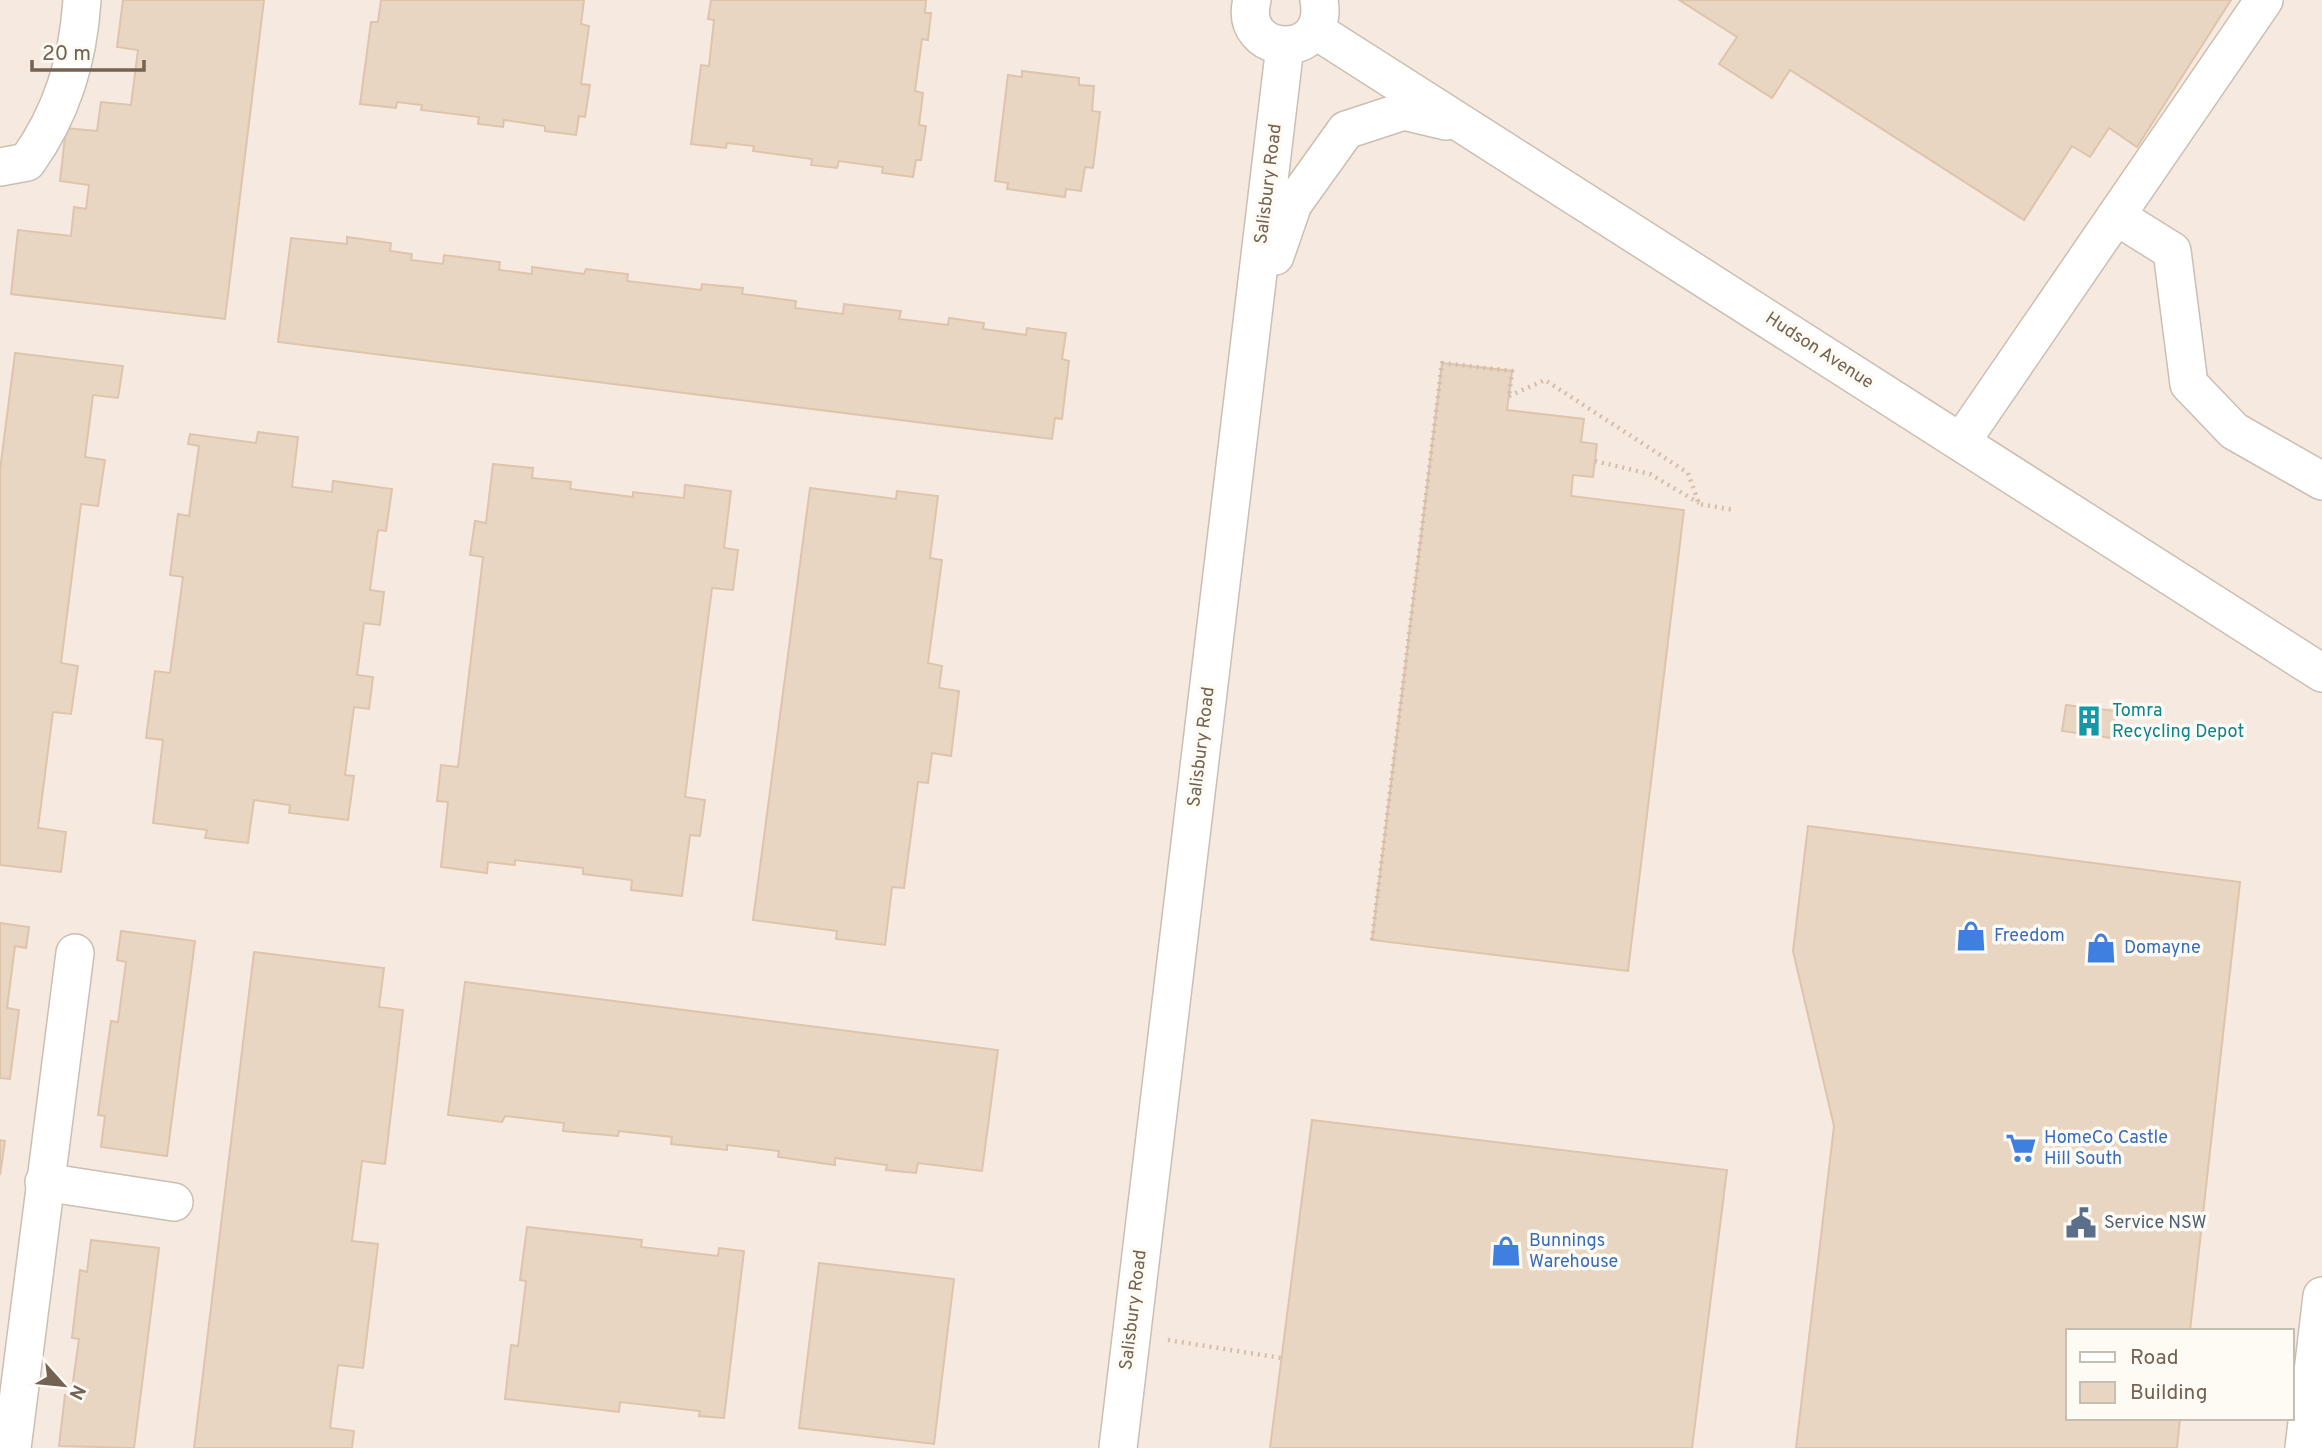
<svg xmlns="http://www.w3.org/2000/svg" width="2322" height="1448" font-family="Overpass,sans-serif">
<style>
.commercial{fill:#f6e9e0;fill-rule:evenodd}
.building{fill:#e8d6c3;stroke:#dec4ab;stroke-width:2}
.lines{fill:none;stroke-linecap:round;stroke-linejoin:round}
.minor-casing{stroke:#cabfb1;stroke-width:40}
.path{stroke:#d2beab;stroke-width:4.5;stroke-dasharray:2 5;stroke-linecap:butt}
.minor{stroke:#fff;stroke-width:37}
.labels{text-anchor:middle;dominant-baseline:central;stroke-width:7;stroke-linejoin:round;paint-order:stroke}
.street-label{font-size:18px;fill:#746252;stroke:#fdfbf4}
.culture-label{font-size:18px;fill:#0d838f;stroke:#fdfbf4;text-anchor:start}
.shop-label{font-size:18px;fill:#366cbe;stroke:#fdfbf4;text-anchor:start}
.service-label{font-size:18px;fill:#4e5e75;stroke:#fdfbf4;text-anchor:start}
</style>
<rect width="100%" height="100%" fill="#fbf7ed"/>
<path class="commercial" d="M0,0h2322v1448h-2322zM2068,1331h224v87h-224z"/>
<g class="building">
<path d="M123,0h141l-39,319 -214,-25 7,-64 53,6 3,-29 12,2 3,-24 -29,-4 6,-53 31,3 4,-29 30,3 7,-55 -21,-3z"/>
<path d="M381,0h203l-3,24 8,2 -8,58 9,1 -5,32 -6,-1 -3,19 -31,-4v-5l-41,-6 -1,7 -25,-3 1,-7 -58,-7 1,-5 -25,-3 -1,6 -36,-4 11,-82h7z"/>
<path d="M711,0h215l-1,13h6l-3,27 -6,-1 -7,52 8,2 -4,32 7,1 -5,34h-5l-3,17 -31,-4 1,-6 -44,-6 -2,7 -26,-3 1,-6 -59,-8 1,-5 -27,-3 -1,5 -35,-4 10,-79 8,1 5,-46 -6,-1z"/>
<path d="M1679,0h552l-94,147 -28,-19 -19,29 -18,-11 -48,74 -234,-150 -18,28 -53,-34 18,-27z"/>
<path d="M1022,71l57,7v7l15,1 -2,25 8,1 -7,56 -8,-1 -4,24 -15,-2 -1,8 -58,-8 1,-6 -13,-2 13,-106 14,2z"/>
<path d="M347,237l44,6 -1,8 22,3 -1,6 32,4 1,-9 56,7 -1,8 33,4v-7l52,7 2,-5 42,5 -1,7 74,9 1,-6 41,4 -1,6 54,7 -1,7 48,6 1,-10 57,7 -2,8 49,6 1,-7 35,5 -1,6 43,6 1,-7 39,5 -4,26 7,2 -7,58 -7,-1 -3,21 -774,-97 13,-104 56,6z"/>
<path d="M15,353l108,13 -5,32 -25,-3 -8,62 20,3 -7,46 -17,-2 -20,159 17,3 -7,48 -18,-2 -15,116 28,4 -5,40 -61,-7v-395z"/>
<path d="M1442,363l70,8 -5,39 77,9 -3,23 16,2 -4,33 -20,-2 -2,21 113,14 -56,461 -256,-31z"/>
<path d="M258,432l40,5 -6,50 40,5 1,-11 59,8 -6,42 -8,-1 -8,60 14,2 -4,33 -16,-2 -7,52 16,2 -4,32 -15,-2 -9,68 9,1 -6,44 -59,-7 1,-8 -36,-5 -6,43 -43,-5 2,-8 -54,-7 10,-83 -17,-2 9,-67 15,2 13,-96 -13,-2 8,-61 11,2 10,-70 -11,-2 2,-10 66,9z"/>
<path d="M493,464l40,4 -1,10 39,4 -1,7 63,8v-5l51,6 1,-13 46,6 -7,57 14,2 -5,40 -21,-2 -27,209 20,3 -5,36 -10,-1 -8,61 -51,-6 1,-10 -49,-6v-6l-68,-8v5l-27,-3 -1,11 -46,-6 7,-65 -11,-1 4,-36 17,2 25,-210 -13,-2 5,-34 11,2z"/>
<path d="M810,488l86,11 1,-8 41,5 -8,62 12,2 -14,103 14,3 -3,22 20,3 -8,65 -19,-3 -4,30 -10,-1 -14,106 -12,-1 -7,58 -49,-6 1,-8 -84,-11z"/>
<path d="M2066,705l50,6 -5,27 -49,-7z"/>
<path d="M1808,826l432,56 -50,449h-122v87h112l-3,30h-381l38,-322 -41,-175z"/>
<path d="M0,923l29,4 -3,21 -11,-2 -8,62 12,2 -9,69 -10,-1z"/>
<path d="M121,931l74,10 -28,215 -66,-9 4,-31 -7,-1 13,-94 7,1 8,-60 -9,-2z"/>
<path d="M254,952l130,16 -5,39 24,3 -18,154 -23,-3 -10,80 26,3 -15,124 -25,-3 -8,63 24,3 -2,17h-158z"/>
<path d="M465,982l533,68 -16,121 -64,-8 -2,10 -30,-3 1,-5 -52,-7v7l-57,-8 1,-6 -52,-6v5l-56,-6 1,-7 -53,-6 -1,5 -55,-5 1,-8 -59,-7 -3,6 -54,-7z"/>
<path d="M1312,1120l415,50 -35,278h-422z"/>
<path d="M0,1140l5,1 -5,34z"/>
<path d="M527,1227l115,13 -1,7 77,9 1,-8 25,3 -20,167 -25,-2 1,-5 -80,-9 -1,10 -114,-13 6,-54 7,1 8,-65 -6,-1z"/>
<path d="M91,1240l68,8 -25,200 -75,-2 6,-51 6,1 8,-57 -7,-1 8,-68 7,2z"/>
<path d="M819,1263l135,16 -20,165 -135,-16z"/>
</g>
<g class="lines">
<g class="minor-casing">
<g id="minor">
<path d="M1252,0c-15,57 78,63 67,0"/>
<path d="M1315,30l1007,643"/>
<path d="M0,167l27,-5c35,-49 51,-101 55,-162"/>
<path d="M2116,216l56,35 17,133 45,47 88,50"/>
<path d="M1275,256l18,-52 53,-74 58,-19 42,10"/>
<path d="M1961,442l303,-442"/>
<path d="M44,1182l130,20"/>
<path d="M12,1448l63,-495"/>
<path d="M1118,1448l167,-1402"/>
<path d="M2304,1448l18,-152"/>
</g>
</g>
<g class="path">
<path d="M1509,396l36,-16 143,93 11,31 35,6"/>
<path d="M1595,461l55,13 49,29"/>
<path d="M1372,940l70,-577 70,8 -3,25"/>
<path d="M1168,1340l113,18"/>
</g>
<use href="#minor" class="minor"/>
</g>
<defs>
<g id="building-bare" transform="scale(2.415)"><path d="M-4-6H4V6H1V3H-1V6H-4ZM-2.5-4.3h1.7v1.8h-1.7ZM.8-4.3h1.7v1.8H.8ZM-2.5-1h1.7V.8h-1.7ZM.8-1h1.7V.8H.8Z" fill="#0f9aa8" stroke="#fdfbf4" stroke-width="2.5" paint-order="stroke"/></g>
<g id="shop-bare" transform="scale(2.415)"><path d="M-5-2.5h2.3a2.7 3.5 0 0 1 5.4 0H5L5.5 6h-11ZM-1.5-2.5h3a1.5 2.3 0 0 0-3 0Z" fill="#3f7fe0" stroke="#fdfbf4" stroke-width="2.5" paint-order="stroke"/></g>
<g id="supermarket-bare" transform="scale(2.415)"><path d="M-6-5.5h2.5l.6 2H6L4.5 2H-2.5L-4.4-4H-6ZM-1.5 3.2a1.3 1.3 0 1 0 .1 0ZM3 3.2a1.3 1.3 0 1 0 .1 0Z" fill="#3f7fe0" stroke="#fdfbf4" stroke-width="2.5" paint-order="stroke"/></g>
<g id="civic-bare" transform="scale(2.415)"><path d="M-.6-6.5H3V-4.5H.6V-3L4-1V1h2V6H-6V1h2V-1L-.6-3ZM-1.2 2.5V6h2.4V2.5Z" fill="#5c6f8a" stroke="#fdfbf4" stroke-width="2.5" paint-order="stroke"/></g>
</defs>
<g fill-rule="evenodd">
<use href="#building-bare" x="2089" y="721"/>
<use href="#shop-bare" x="1971" y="936"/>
<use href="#shop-bare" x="2101" y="948"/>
<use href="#supermarket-bare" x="2021" y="1148"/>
<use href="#civic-bare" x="2081" y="1223"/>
<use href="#shop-bare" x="1506" y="1251"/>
</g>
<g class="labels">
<g class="street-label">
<text transform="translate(1269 184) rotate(-83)">Salisbury Road</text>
<text transform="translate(1819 351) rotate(33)">Hudson Avenue</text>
<text transform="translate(1202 747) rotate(-83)">Salisbury Road</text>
<text transform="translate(1134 1310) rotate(-83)">Salisbury Road</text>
</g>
<g class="culture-label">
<text x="2112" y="711">Tomra<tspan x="2112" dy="21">Recycling Depot</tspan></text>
</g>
<g class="shop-label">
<text x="1994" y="936">Freedom</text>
<text x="2124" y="948">Domayne</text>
<text x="2044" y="1138">HomeCo Castle<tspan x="2044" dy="21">Hill South</tspan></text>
<text x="1529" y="1241">Bunnings<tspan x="1529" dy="21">Warehouse</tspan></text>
</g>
<g class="service-label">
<text x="2104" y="1223">Service NSW</text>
</g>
</g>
<rect x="2066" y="1329" width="228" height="91" fill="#fdfbf4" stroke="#c6beb3" stroke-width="2"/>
<rect x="2080" y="1352" width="35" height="10" fill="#ffffff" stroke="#c6beb3" stroke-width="2"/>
<text x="2130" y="1364" font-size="21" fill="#746252">Road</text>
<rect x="2080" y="1382" width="35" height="21" fill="#e8d6c3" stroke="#c6beb3" stroke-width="2"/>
<text x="2130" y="1399" font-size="21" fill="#746252">Building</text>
<g transform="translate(63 1385) rotate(117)" stroke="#fdfbf4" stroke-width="5" paint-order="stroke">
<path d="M0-5L12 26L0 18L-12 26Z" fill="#746252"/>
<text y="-10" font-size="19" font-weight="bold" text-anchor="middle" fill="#746252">N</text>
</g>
<path d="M32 60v10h112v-10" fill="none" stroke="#746252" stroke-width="3.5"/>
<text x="42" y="60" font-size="21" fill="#746252" stroke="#fdfbf4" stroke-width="5" paint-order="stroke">20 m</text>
</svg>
